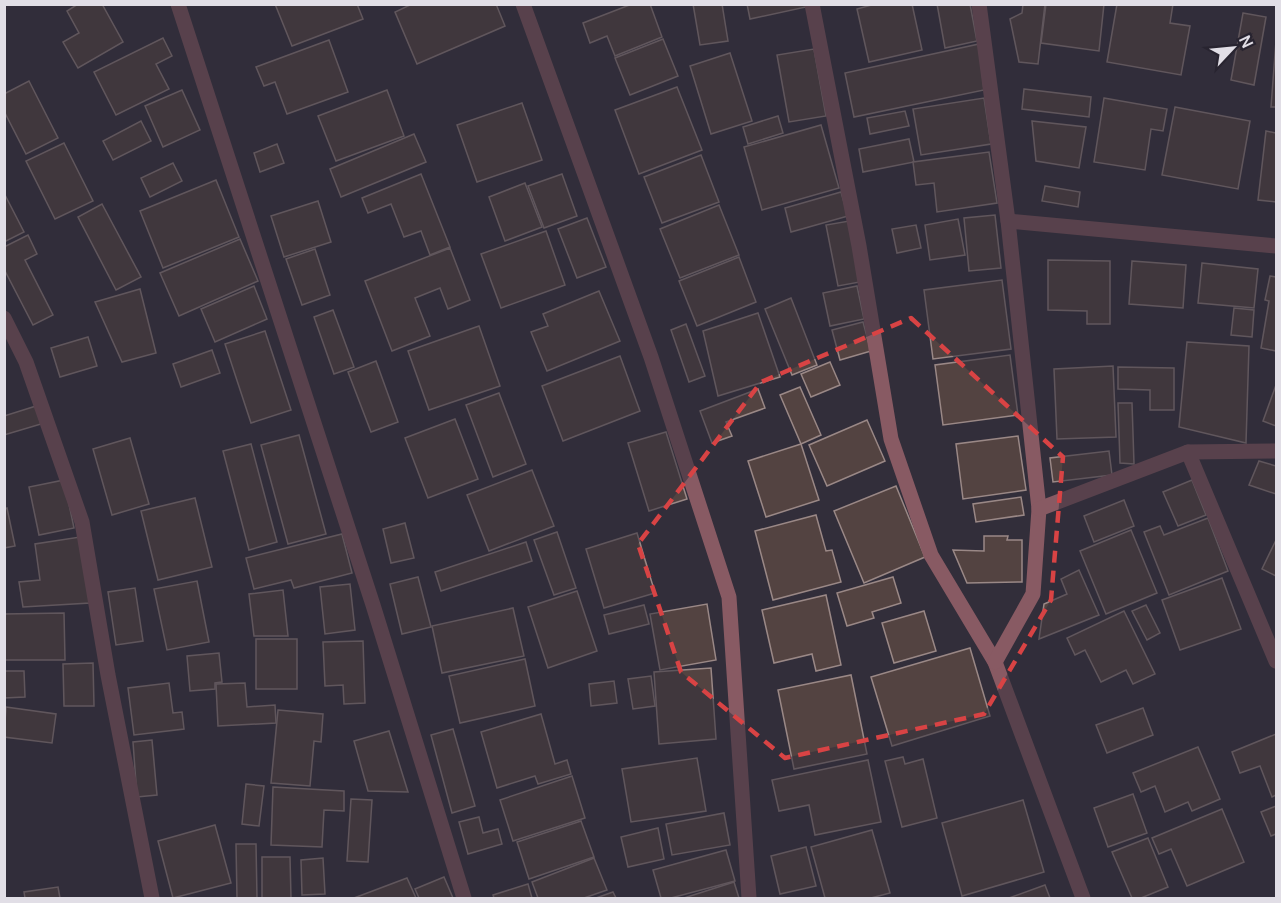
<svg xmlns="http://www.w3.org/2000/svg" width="1281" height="903" font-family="Manrope,sans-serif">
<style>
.building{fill:#534341;stroke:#9a8886;stroke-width:1.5}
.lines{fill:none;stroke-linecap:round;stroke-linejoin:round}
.street{stroke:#885a63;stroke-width:15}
.marked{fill:none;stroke:#d84344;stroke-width:4.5;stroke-dasharray:12 8;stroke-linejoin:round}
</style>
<rect width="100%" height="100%" fill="#322e3a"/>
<g class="building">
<path d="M78,4h24l21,38 -45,26 -15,-26 16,-9 -12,-22z"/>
<path d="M275,4h82l6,15 -71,27z"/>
<path d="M412,4h84l9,22 -88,38 -22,-52z"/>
<path d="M632,4h18l12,33 -47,19 -8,-20 -17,7 -7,-20z"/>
<path d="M693,4h29l6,37 -28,4z"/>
<path d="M747,4h59v3l-56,12z"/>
<path d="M875,4h37l10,46 -53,12 -12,-53z"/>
<path d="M937,4h33l7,37 -32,7z"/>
<path d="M1023,4h22l-7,60 -19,-2 -9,-43 12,-6z"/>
<path d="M1046,4h58l-5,47 -58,-8z"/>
<path d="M1117,4h56l-3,19 20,3 -9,49 -74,-13z"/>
<path d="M1243,13l23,4 -12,68 -23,-5z"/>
<path d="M163,38l9,18 -16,8 13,25 -53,26 -22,-43z"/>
<path d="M663,39l15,37 -48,19 -15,-37z"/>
<path d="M329,40l19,52 -61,22 -12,-32 -11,4 -8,-19z"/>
<path d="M1276,41v66h-5z"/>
<path d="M979,44l5,46 -130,27 -9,-44z"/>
<path d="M814,49l12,67 -37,6 -12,-67z"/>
<path d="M730,53l22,68 -41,13 -21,-68z"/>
<path d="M29,81l29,57 -32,16 -22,-43v-17z"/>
<path d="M677,87l25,63 -63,24 -24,-64z"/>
<path d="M1024,89l67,8 -2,20 -67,-8z"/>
<path d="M182,90l18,40 -37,17 -18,-41z"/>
<path d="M387,90l17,46 -68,25 -18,-45z"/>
<path d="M984,98l7,46 -70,11 -8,-46z"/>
<path d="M1104,98l63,11 -4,22 -12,-2 -6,41 -51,-8z"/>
<path d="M522,103l20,57 -65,22 -20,-57z"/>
<path d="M1175,107l75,14 -12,68 -76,-14z"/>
<path d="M905,111l4,15 -39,8 -3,-16z"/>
<path d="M778,116l5,17 -35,11 -5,-17z"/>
<path d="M141,121l10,20 -38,19 -10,-19z"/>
<path d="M1032,121l54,6 -7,41 -43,-7z"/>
<path d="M821,125l18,63 -77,22 -18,-63z"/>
<path d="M1266,131l10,2v69l-18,-2z"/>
<path d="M414,134l12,28 -85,35 -11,-28z"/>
<path d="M909,139l5,23 -51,10 -4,-23z"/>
<path d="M64,143l29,58 -38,18 -29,-58z"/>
<path d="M277,144l7,19 -24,9 -6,-19z"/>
<path d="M989,152l8,51 -60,9 -3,-29 -18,2 -3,-23z"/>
<path d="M701,155l18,47 -57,21 -18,-46z"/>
<path d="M173,163l9,18 -32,16 -9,-19z"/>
<path d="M421,174l29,73 -20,8 -9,-24 -17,6 -13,-33 -23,9 -6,-15z"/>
<path d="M562,174l15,42 -33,12 -16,-42z"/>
<path d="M216,180l23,57 -76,31 -23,-57z"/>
<path d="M525,183l17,44 -37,14 -16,-44z"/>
<path d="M1045,186l35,6 -2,15 -36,-6z"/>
<path d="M841,192l7,24 -57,16 -6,-24z"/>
<path d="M4,193l20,39 -20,10z"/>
<path d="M318,201l13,41 -47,15 -13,-41z"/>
<path d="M102,204l39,73 -25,13 -38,-73z"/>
<path d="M719,205l20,50 -59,23 -20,-49z"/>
<path d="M995,215l6,53 -32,3 -5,-53z"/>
<path d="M587,218l19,49 -29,11 -19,-49z"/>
<path d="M958,219l7,36 -35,5 -5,-35z"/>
<path d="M849,221l11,61 -22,4 -12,-61z"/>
<path d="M916,225l5,23 -24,5 -5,-24z"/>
<path d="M546,231l19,54 -64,23 -20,-54z"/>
<path d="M28,235l9,19 -12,6 28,55 -20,10 -29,-56v-22z"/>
<path d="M240,239l18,42 -79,35 -19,-43z"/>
<path d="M450,248l20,52 -22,9 -8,-21 -25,10 15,38 -38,15 -27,-70z"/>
<path d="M315,249l15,46 -28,10 -16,-46z"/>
<path d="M739,257l17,45 -59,24 -18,-45z"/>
<path d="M1048,260l62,1v63h-23v-13l-39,-1z"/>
<path d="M1132,261l54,4 -3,43 -54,-4z"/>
<path d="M1202,263l56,6 -4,39 -56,-5z"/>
<path d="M1270,276l6,1v74l-15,-3 8,-47 -4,-1z"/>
<path d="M1002,280l9,69 -78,10 -9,-69z"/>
<path d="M254,286l13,33 -52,23 -14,-33z"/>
<path d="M857,286l7,33 -34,7 -7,-33z"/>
<path d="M140,289l16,64 -34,9 -27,-60z"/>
<path d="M599,291l21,50 -73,30 -16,-39 17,-6 -5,-12z"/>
<path d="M791,298l26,67 -25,10 -27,-66z"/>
<path d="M1234,308l20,2 -2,27 -21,-2z"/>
<path d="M333,310l21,57 -20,7 -20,-57z"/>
<path d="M758,313l22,64 -62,19 -15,-65z"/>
<path d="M863,322l8,29 -31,9 -8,-30z"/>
<path d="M686,324l19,52 -16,6 -18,-52z"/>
<path d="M479,326l21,60 -71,24 -21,-59z"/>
<path d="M265,331l26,79 -40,13 -26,-79z"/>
<path d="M88,337l9,29 -37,11 -9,-29z"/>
<path d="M1187,342l62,4 -3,97 -67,-16z"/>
<path d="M212,350l8,23 -39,14 -8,-23z"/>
<path d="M1010,355l8,60 -75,10 -8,-60z"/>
<path d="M620,356l20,55 -77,30 -21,-55z"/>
<path d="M376,361l22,61 -27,10 -23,-60z"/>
<path d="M830,362l10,23 -29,12 -10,-23z"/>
<path d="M1113,366l3,71 -59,2 -3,-70z"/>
<path d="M1118,367l56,1v42h-24v-20l-32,-1z"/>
<path d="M1276,385v41l-13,-5z"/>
<path d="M800,387l21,48 -20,9 -21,-49z"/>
<path d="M758,389l7,19 -39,14 6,14 -20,7 -12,-32z"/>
<path d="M499,393l27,71 -33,13 -27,-72z"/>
<path d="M1118,403h14l2,61 -14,-1z"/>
<path d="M36,406l5,18 -37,11v-19z"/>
<path d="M455,419l23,60 -50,19 -23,-60z"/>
<path d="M867,420l18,41 -58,25 -18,-41z"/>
<path d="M666,432l21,67 -38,12 -21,-68z"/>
<path d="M299,435l27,99 -38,10 -27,-99z"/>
<path d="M1018,436l8,54 -63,9 -7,-55z"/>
<path d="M130,438l19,66 -37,11 -19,-66z"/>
<path d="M251,444l26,98 -28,8 -26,-99z"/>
<path d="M801,444l18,56 -53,17 -18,-56z"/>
<path d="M1109,451l3,24 -59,7 -3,-24z"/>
<path d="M1259,461l17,5v28l-27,-9z"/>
<path d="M532,470l22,56 -65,25 -22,-56z"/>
<path d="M64,480l10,48 -35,7 -10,-48z"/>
<path d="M1192,480l14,35 -28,11 -15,-34z"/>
<path d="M896,486l29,71 -61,26 -30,-72z"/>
<path d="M1021,497l3,18 -48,7 -3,-18z"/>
<path d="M195,498l17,69 -54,13 -17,-69z"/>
<path d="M1124,500l10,26 -40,16 -10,-26z"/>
<path d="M7,508l8,38 -11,2v-39z"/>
<path d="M816,515l10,36 6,-1 9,32 -68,18 -18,-69z"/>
<path d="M1208,518l20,53 -59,24 -25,-63 16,-6 4,9z"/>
<path d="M405,523l9,35 -23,5 -8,-34z"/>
<path d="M1131,530l26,63 -51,21 -26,-63z"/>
<path d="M557,532l19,56 -22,7 -20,-55z"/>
<path d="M637,533l18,60 -51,15 -18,-59z"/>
<path d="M342,534l10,39 -58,15 -3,-8 -37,9 -8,-31z"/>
<path d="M984,536h24l-1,4h15v42l-55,1 -14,-33 31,1z"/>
<path d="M80,537l10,66 -67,4 -4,-25 21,-2 -5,-36z"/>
<path d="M1276,540v36l-14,-7z"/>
<path d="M526,542l6,19 -91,30 -6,-19z"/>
<path d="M1079,570l20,45 -60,24 5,-35 23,-10 -6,-15z"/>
<path d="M418,577l13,50 -29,7 -12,-50z"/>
<path d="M893,577l8,26 -29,9 2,6 -27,8 -10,-33z"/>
<path d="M1222,578l19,51 -61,21 -18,-50z"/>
<path d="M197,581l12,61 -42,8 -13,-61z"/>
<path d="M350,584l5,46 -30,4 -5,-47z"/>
<path d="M135,588l8,53 -27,4 -8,-53z"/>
<path d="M283,590l5,46h-34l-5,-42z"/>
<path d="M577,591l20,60 -49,17 -20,-61z"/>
<path d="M826,595l15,70 -25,6 -4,-17 -38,9 -12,-53z"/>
<path d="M707,604l9,56 -56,10 -10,-56z"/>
<path d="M644,605l5,19 -40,10 -5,-19z"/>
<path d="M1146,605l14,28 -13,7 -15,-29z"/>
<path d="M513,608l11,48 -82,17 -10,-47z"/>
<path d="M924,611l12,40 -42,12 -12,-40z"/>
<path d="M1124,611l31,63 -22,10 -7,-14 -25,12 -16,-32 -10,5 -8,-17z"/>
<path d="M64,613l1,47h-61v-46z"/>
<rect x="256" y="639" width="41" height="50"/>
<path d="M363,641l2,62 -21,1 -1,-19 -18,1 -2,-44z"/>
<path d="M970,648l20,68 -98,30 -21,-69z"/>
<path d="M219,653l3,29 -7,1v6l-25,2 -3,-35z"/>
<path d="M525,659l10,47 -75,17 -11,-47z"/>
<path d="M93,663l1,43h-30l-1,-42z"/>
<path d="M711,668l5,71 -57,5 -5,-72z"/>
<path d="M4,671h20l1,26 -21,1z"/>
<path d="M851,675l16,79 -73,15 -16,-79z"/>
<path d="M651,676l4,30 -22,3 -5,-30z"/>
<path d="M614,681l3,22 -26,3 -2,-22z"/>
<path d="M169,683l4,30 9,-1 2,17 -50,6 -6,-47z"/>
<path d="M245,683l2,24 28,-2 1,18 -58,3 -2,-42z"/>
<path d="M6,707l50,7 -4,29 -48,-6z"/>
<path d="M1143,708l10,27 -46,18 -11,-28z"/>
<path d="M278,710l45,4 -2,28 -7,-1 -4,45 -39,-3z"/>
<path d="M541,714l14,50 12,-4 4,14 -33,10 -3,-8 -38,12 -16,-56z"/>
<path d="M453,729l22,77 -23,7 -21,-78z"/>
<path d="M389,731l19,61 -40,-1 -14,-50z"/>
<path d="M1276,734v61l-4,2 -12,-31 -20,7 -8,-21z"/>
<path d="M152,740l5,55 -20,2 -4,-55z"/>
<path d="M1198,747l22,52 -28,12 -4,-9 -23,10 -10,-26 -14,6 -8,-19z"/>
<path d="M903,757l2,7 18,-5 14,59 -35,9 -17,-66z"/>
<path d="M697,758l9,53 -75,11 -9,-53z"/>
<path d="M868,760l13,62 -66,13 -6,-30 -30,6 -7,-31z"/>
<path d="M572,776l13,42 -72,23 -13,-41z"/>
<path d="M246,784l18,2 -5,40 -17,-2z"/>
<path d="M273,787l71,4v20l-20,-1 -2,37 -51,-2z"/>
<path d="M1133,794l14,39 -39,14 -14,-39z"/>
<path d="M351,799l21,1 -4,62 -21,-1z"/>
<path d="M1023,800l21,72 -82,24 -20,-73z"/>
<path d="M1276,806v28l-5,2 -10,-24z"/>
<path d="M1222,809l22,53 -57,24 -16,-37 -12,5 -7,-16z"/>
<path d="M724,813l6,32 -58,10 -6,-31z"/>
<path d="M479,817l4,16 15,-4 4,15 -34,10 -9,-32z"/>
<path d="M581,821l13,36 -65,22 -12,-37z"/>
<path d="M215,825l16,58 -58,15 -15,-57z"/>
<path d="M658,828l6,31 -36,8 -7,-30z"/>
<path d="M872,830l18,63 -19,5h-46l-14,-51z"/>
<path d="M1148,838l20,49 -27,11h-9l-20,-46z"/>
<path d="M236,844h20l1,54h-20z"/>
<path d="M806,847l10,39 -36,8 -9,-38z"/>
<path d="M726,850l9,31 -64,17h-10l-8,-28z"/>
<path d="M262,857h28l1,41h-29z"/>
<path d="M323,858l2,36 -23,1 -1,-35z"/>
<path d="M594,858l13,32 -23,8h-46l-6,-16z"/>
<path d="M444,877l9,21h-34l-4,-9z"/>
<path d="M407,878l9,20h-62z"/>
<path d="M734,882l5,16h-55z"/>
<path d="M528,884l4,14h-38l-1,-3z"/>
<path d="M1045,885l5,13h-41z"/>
<path d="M58,887l2,11h-35l-1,-6z"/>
<path d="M613,892l3,6h-20z"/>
</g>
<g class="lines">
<g class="street">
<path d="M178,4l195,601 91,293"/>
<path d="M523,4l128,353 78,240 20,301"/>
<path d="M812,4l47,242 32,193 40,116 64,107 88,236"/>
<path d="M979,4l29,217 31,288 -6,85 -38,68"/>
<path d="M1008,221l268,25"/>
<path d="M4,318l22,44 56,160 26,153 44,223"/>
<path d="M1188,452l88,209"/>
<path d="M1039,509l149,-57 88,-1"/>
</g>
</g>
<path d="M0 0H1281V903H0ZM911,318l152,139 -12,143 -67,114 -199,44 -104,-86 -43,-128 123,-162z" fill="#322e3a" fill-opacity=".55" fill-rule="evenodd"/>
<path class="marked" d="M911,318l152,139 -12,143 -67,114 -199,44 -104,-86 -43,-128 123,-162z"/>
<rect width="1281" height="903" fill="none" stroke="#e1dee6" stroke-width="12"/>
<g transform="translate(1233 48) rotate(64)" stroke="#282430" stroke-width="4.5" paint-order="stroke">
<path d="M0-4.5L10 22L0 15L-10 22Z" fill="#e1dee6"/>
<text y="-9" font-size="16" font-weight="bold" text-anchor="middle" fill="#e1dee6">N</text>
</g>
</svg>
